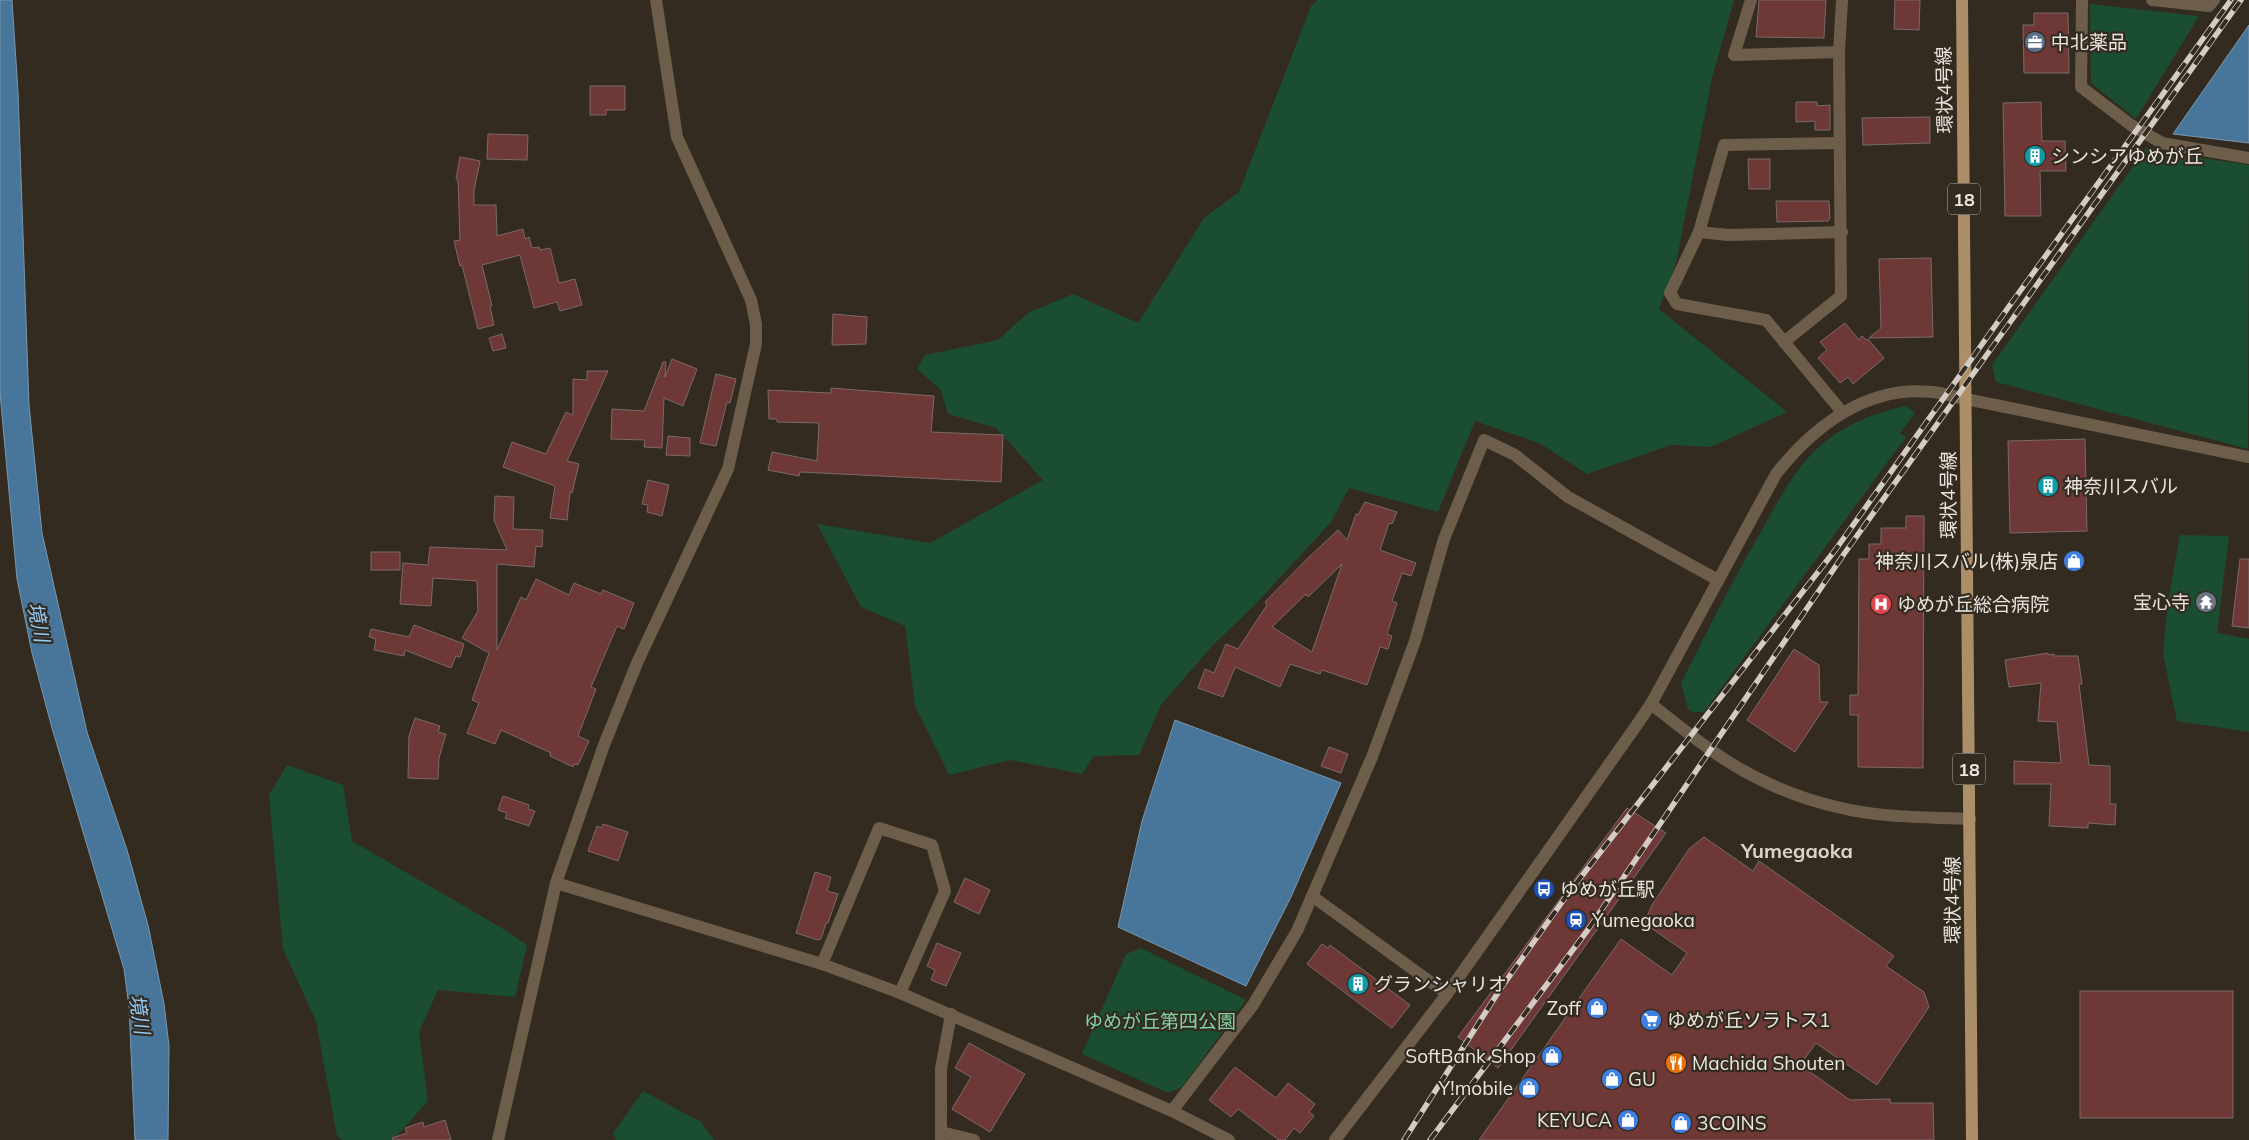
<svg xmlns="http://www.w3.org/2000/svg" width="2249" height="1140" font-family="Mulish,'Noto Sans JP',sans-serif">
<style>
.green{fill:#1a4d32}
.water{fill:#48769a;stroke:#7997ae}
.building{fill:#6d3835;stroke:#7b6a69;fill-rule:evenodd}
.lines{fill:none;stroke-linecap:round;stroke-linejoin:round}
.minor{stroke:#6d5e4c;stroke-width:12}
.tertiary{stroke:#6d5e4c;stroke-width:12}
.primary{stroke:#ac8f68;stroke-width:12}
.rail-casing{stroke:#d2ccc5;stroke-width:5.5}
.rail{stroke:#332b20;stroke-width:4;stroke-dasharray:11;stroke-linecap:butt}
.labels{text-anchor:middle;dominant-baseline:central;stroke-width:4.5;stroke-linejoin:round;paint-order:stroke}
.shield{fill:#332b20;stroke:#b3ada5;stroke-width:1}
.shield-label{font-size:18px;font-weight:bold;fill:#eae5de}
.poi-label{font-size:19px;fill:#eae5de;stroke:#332b20;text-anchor:start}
.street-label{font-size:19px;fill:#eae5de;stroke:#332b20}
.park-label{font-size:19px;fill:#82d3a3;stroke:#332b20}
.water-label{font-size:20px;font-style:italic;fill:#93cbf7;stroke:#332b20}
.neighbourhood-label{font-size:20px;font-weight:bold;fill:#dcd2c5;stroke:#332b20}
</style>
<rect width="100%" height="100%" fill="#332b20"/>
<g class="green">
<path d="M1318,0h416l-22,78 -36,185 -17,46 128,103 -76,35 -40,-2 -84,29 -48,-31 -64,-22 -37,91 -89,-24 -18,34 -77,84 -41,39 -52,60 -22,50 -45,1 -12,18 -72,-14 -61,15 -34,-69 -10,-80 -44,-19 -44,-83 113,19 113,-63 -47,-52 -48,-14 -7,-24 -24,-21 8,-14 73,-15 30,-27 45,-19 65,29 66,-105 35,-26 72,-186z"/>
<path d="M2090,4l109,12 -63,103 -45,-36z"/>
<path d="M2146,148l13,4 90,13 -1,284 -252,-67 -4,-17z"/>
<path d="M1906,406l9,7 -15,20 6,4 -202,275h-11l-5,-3 -7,-26c26,-51 51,-102 80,-151 17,-31 33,-63 60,-87 24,-21 55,-33 85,-39z"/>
<path d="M2180,535l49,1 -12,97 32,6v93l-72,-11 -14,-68 5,-51z"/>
<path d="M287,765l56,20 9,56 148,86 27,18 -12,52 -77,-7 -19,42 9,69 -35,39h-51l-5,-4 -21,-115 -33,-72 -14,-154z"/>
<path d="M1141,948l105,52 -64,87 -14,6 -86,-39 44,-100z"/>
<path d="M643,1091l58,31 13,18h-98l-3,-7z"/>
</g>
<g class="water">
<path d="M0,0h12l6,92 11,313 13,128 45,199 40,118 21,75 16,79 5,42 -1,94h-33l-6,-133 -5,-38 -72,-241 -20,-75 -15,-74 -17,-186z"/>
<path d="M2249,25v118l-76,-9z"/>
<path d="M1175,720l166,63 -50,114 -45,89 -128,-59 24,-106z"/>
</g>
<g class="building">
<path d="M1759,0h67l-2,38 -68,-1z"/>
<path d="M1895,0h25l-1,30 -25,-1z"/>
<path d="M2034,13h34l1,60h-45l-1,-48h11z"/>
<path d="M590,86h35v24h-19v5h-16z"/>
<path d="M1796,102h21v4l13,-1v25h-15v-9l-19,1z"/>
<path d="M2041,102l1,39h23l1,30h-26l1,45h-36l-2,-113z"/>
<path d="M1930,117v26l-67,2 -1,-27z"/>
<path d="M488,134l40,1 -1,25 -40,-1z"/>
<path d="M460,157l20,4 -6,30v14h22l1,31 26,-7 2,10 4,-2 3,11 7,-1 1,3 10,-2 9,35 16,-4 7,26 -22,6 -3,-9 -23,6 -14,-53 -38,10 10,41 -2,1 4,18 -16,4 -16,-64 -2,1 -6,-25 6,-1 -2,-60 -2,-1z"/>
<path d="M1748,159h22v30h-21z"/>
<path d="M1776,201h53l1,17 -2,3 -51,1z"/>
<path d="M1931,258l2,79 -64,1 12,-10 -2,-69z"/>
<path d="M833,314l34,3 -1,27 -34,1z"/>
<path d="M1845,323l14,17 3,-4 4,4 2,-1 16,19 -31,26 -5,-7 -8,6 -22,-25 9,-8 -7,-8z"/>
<path d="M502,334l4,14 -13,3 -4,-13z"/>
<path d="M672,359l25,10 -14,37 -19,-8 -2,50 -18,-1 1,-7 -34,-1 1,-30 32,2 19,-49h3l-1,15z"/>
<path d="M587,371h21l-41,90 12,3 -7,29 -2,-1 -3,28 -17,-2 5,-32 -52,-19 9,-25 34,12 20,-42 7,3v-36l14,1z"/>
<path d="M716,374l20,5 -6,24 -3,-1 -11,44 -16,-3z"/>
<path d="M831,388l103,8 -3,36 72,3 -2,47 -201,-10 -1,4 -31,-6 4,-18 45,9 2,-38 -42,-1v-3h-8l-1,-29 63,3z"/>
<path d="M668,436l22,2v18l-24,-1z"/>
<path d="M2085,439l2,92 -77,2 -2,-92z"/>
<path d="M648,480l21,5 -7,31 -15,-4 1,-7 -6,-1z"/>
<path d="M495,496l19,1 -1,32 30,1 -1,17 -6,-1 -2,21 -37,-3v86l24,-53 5,3 10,-21 33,16 5,-12 27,11 2,-4 31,13 -10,26 -7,-3 -26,61 5,2 -18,47 11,5 -11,24 -4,-1 -1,3 -23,-11 1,-3 -50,-23 -6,14 -28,-11 12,-30 -7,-3 17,-47 -27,-15 16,-27 -1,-30 -44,-3 -2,28 -31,-2 3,-41 25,2 2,-18 77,3 -13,-30z"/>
<path d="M1365,502l32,10 -5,12 -3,-1 -9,27 36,13 -5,13 -9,-3 -10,28 5,2 -10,31 5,2 -4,13 -8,-2 -13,38 -45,-15 -2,4 -30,-10 -10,23 -45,-20 -12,30 -25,-9 7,-19 9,4 12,-29 12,5 29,-44 -2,-3 43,-44 30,-28 9,10 9,-26 2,1zM1342,564l-30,88 -40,-25 34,-33 2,3z"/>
<path d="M1906,516h18l-1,252 -65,-1v-52h-8v-20h8l1,-136h10v-15h12v-16h25z"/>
<rect x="371" y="552" width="29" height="18"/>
<path d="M2240,559h9v69l-17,-2z"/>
<path d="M414,625l50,19 -4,13 -4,-1 -5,12 -46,-18 -1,6 -30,-6 2,-11 -7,-2 2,-8 38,8z"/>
<path d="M1794,649l25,16 1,37h8l-33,50 -48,-32z"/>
<path d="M2048,653v2l6,-1v2h24l4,28h-3l10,81 21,1v38h6l-1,21 -27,-2v5l-39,-2 2,-42h-37v-23l47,2 -4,-41 -19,-1 3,-38 -32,4 -4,-27z"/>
<path d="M415,718l25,8 -2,6 8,2 -7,24 -1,21 -30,-1 1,-42z"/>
<path d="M1329,747l19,7 -7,19 -20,-7z"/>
<path d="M503,796l26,9 -1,4 7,2 -6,15 -24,-8 2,-5 -9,-3z"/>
<path d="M1627,808l39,25 -168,235 -40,-31z"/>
<path d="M603,824l25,8 -10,29 -30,-10 9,-25 4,2z"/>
<path d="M1704,837l49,34 6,-10 135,95 -8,10 38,26 5,15 -52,78 -61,-42 -16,22 50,35 40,-1v4h43l1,37h-455l142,-201 51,36 15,-22 -43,-30 8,-18 37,-56z"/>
<path d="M815,872l16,5 -4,14 11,3 -10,29h-2l-5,16 -3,1 -22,-7z"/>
<path d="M965,878l25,12 -11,24 -25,-12z"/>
<path d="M937,943l24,10 -15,33 -15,-6 4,-10 -8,-4z"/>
<path d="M1322,944l6,4 2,-3 80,60 -18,23 -85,-64z"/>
<rect x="2080" y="991" width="153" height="127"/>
<path d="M969,1043l56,31 -35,58 -38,-23 19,-32 -16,-9z"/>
<path d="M1235,1067l41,31 12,-15 27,21 -6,8 5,4 -14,17 -6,-5 -9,12h-6l-41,-31 -7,8 -22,-17z"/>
<path d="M445,1120l6,20h-58l-1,-2 15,-5 -2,-5 18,-6 1,5z"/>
</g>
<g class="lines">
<g class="minor">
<path d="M1751,0l-17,55 105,-3"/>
<path d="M2082,0l-1,87 50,38 31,18 87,15"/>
<path d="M2152,0l57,6 5,-6"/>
<path d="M1840,143l-116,2 -25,87 -29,61 7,11 89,16 76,92"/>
<path d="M1699,232l29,3 114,-3"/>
<path d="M1784,342l57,-46 -2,-244 3,-52"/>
<path d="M1966,399l283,58"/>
<path d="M1312,896l135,98"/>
<path d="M822,964l57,-136 53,17 13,46 -45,102"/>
<path d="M1172,1111l81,-106 44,-74 75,-174 43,-116 29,-102 40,-99 31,15 53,42 150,83"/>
<path d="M941,1132l33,8"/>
<path d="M941,1140v-71l10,-55"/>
</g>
<g class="tertiary">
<path d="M1651,704c23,18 46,37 70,53 34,23 76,41 116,50 43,11 89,10 133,12"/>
<path d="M556,883l266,81 78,29 272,118 57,29"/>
<path d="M498,1140l58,-257 48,-138 33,-82 91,-194 28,-125v-20l-5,-24 -74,-163 -21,-137"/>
<path d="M1335,1140l112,-146 189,-268 15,-22 125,-230c38,-48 91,-89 156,-82 11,1 23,5 34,7"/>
</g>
<path class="primary" d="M1962,0l10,1140"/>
<g class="rail-casing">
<g id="rail">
<path d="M1404,1140l97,-152 66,-93 269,-346 174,-244 221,-305"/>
<path d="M1430,1140l157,-209 257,-377 397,-554"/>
</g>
</g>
<use href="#rail" class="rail"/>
</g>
<defs>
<g id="office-disc" transform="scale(1.125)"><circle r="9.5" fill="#5c6f8a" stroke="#332b20"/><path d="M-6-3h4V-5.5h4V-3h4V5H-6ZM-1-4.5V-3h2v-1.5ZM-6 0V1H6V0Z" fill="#fff"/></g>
<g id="building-disc" transform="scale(1.125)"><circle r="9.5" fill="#0f9aa8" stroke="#332b20"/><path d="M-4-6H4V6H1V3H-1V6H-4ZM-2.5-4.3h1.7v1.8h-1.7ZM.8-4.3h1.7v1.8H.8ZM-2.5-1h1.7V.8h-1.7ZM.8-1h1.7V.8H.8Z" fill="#fff"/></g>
<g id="shop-disc" transform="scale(1.125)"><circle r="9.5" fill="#3f7fe0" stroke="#332b20"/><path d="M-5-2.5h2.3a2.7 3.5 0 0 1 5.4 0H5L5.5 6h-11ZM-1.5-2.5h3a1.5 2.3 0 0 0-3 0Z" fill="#fff"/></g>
<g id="temple-disc" transform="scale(1.125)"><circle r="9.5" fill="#6b7280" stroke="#332b20"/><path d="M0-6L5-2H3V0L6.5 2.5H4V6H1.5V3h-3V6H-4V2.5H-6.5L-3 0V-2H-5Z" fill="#fff"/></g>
<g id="hospital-disc" transform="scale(1.125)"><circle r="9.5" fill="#e0444e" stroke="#332b20"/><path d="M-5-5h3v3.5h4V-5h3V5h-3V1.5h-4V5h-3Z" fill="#fff"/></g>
<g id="bus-disc" transform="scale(1.125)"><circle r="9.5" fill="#1a4fb4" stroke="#332b20"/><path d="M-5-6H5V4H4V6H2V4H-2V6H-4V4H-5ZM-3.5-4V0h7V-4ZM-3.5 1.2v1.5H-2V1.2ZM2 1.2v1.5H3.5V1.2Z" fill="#fff"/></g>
<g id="station-disc" transform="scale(1.125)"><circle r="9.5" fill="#1a4fb4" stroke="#332b20"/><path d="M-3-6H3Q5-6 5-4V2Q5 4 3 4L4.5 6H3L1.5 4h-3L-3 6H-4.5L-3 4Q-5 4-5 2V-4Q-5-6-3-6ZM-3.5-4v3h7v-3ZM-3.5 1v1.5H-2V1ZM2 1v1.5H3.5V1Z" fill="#fff"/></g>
<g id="supermarket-disc" transform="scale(1.125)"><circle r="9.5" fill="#3f7fe0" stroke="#332b20"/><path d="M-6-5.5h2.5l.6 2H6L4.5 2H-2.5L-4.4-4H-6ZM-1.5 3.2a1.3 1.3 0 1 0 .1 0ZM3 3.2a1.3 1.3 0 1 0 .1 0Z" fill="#fff"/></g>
<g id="restaurant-disc" transform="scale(1.125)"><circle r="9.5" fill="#e8710a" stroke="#332b20"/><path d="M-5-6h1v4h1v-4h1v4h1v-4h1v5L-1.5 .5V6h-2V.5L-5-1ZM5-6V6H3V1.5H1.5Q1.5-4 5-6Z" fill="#fff"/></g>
</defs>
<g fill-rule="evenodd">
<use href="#office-disc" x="2035" y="42"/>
<use href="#building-disc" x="2035" y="156"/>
<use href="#building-disc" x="2048" y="486"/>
<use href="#shop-disc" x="2074" y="561"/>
<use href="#temple-disc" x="2206" y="602"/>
<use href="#hospital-disc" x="1881" y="604"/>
<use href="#bus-disc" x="1544" y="889"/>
<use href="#station-disc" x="1576" y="920"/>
<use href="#building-disc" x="1358" y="984"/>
<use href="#shop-disc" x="1597" y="1008"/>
<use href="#supermarket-disc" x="1651" y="1020"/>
<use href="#shop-disc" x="1552" y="1056"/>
<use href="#restaurant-disc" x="1676" y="1063"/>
<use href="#shop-disc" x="1612" y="1079"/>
<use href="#shop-disc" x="1529" y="1088"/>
<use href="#shop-disc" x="1628" y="1120"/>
<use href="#shop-disc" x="1681" y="1123"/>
</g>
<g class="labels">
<g class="shield">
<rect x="1948" y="183.5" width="32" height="31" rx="4"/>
<rect x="1953" y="753.5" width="32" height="31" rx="4"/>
</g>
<g class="shield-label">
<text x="1964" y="199">18</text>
<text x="1969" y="769">18</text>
</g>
<g class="poi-label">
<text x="2051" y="42">中北薬品</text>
<text x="2051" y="156">シンシアゆめが丘</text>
<text x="2064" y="486">神奈川スバル</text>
<text x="2058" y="561" text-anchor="end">神奈川スバル(株)泉店</text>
<text x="2190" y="602" text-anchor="end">宝心寺</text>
<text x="1897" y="604">ゆめが丘総合病院</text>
<text x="1560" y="889">ゆめが丘駅</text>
<text x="1592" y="920">Yumegaoka</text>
<text x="1374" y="984">グランシャリオ</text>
<text x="1581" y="1008" text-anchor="end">Zoff</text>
<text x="1667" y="1020">ゆめが丘ソラトス1</text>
<text x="1536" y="1056" text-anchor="end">SoftBank Shop</text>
<text x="1692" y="1063">Machida Shouten</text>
<text x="1628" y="1079">GU</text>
<text x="1513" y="1088" text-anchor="end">Y!mobile</text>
<text x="1612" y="1120" text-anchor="end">KEYUCA</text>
<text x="1697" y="1123">3COINS</text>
</g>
<g class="street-label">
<text transform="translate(1944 90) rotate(-91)">環状4号線</text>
<text transform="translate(1948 495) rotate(-90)">環状4号線</text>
<text transform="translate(1952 900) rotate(-90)">環状4号線</text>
</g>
<g class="park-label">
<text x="1160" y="1021">ゆめが丘第四公園</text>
</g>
<g class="water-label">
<text transform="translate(39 622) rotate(79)">境川</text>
<text transform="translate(140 1014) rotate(81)">境川</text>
</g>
<g class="neighbourhood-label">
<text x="1797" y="850">Yumegaoka</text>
</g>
</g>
</svg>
